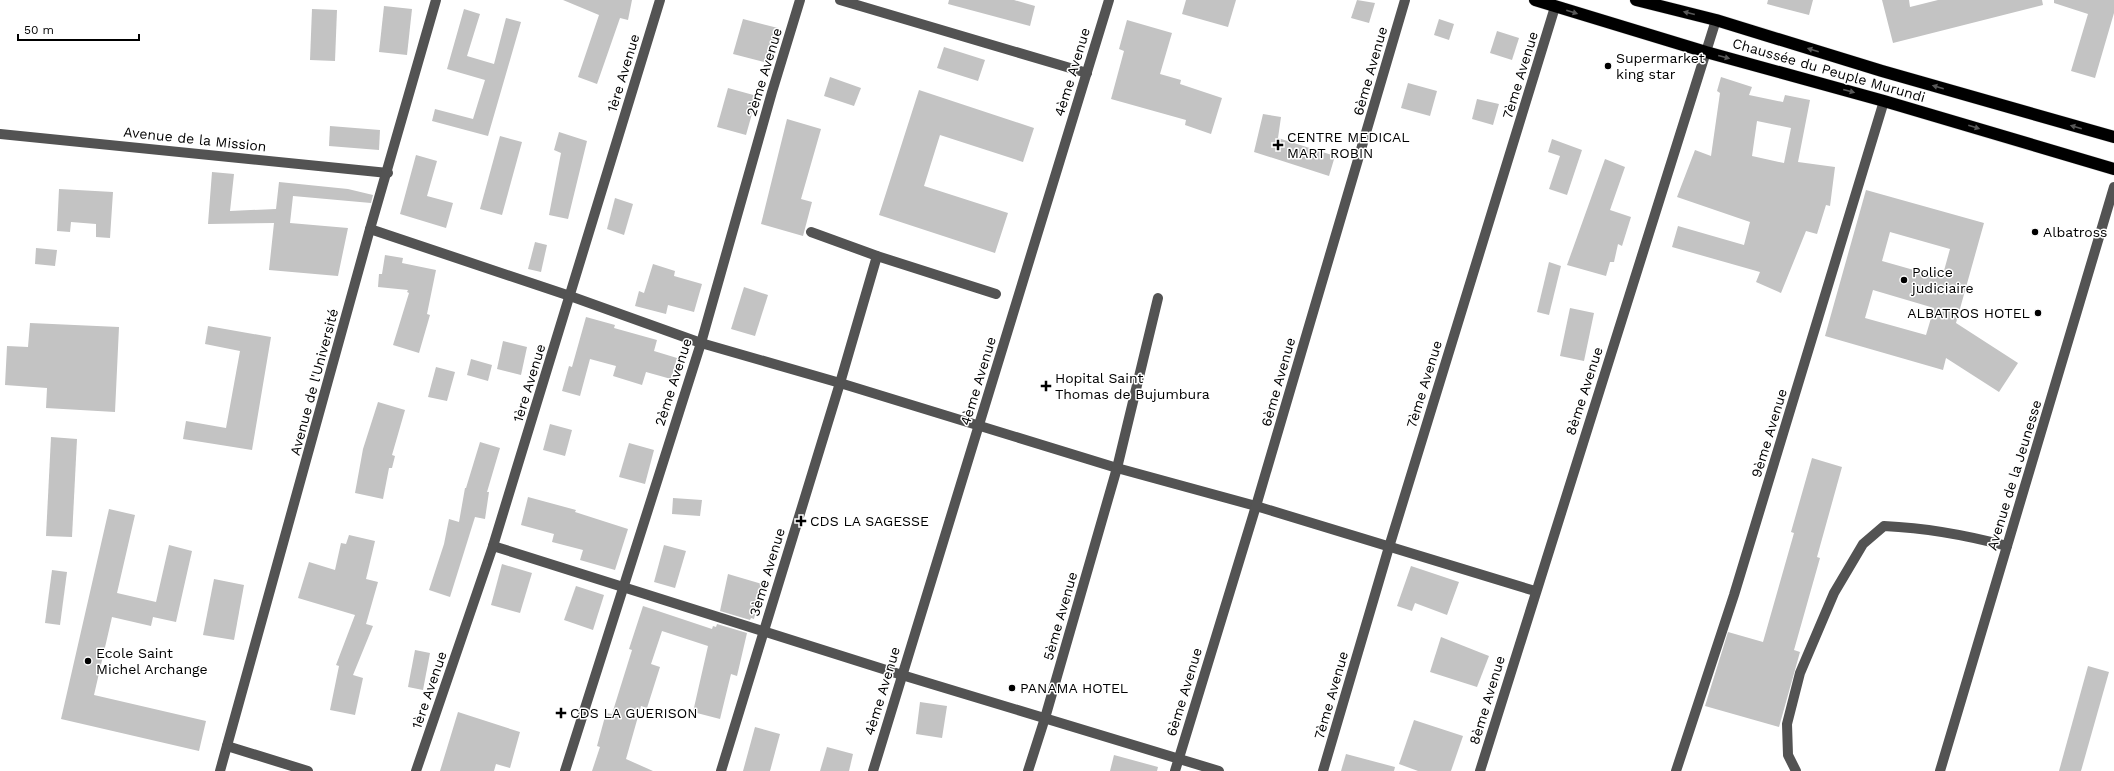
<svg xmlns="http://www.w3.org/2000/svg" width="2114" height="771" font-family="'Work Sans',sans-serif">
<style>
.building{fill:#c3c3c3;fill-rule:evenodd}
.lines{fill:none;stroke-linecap:round;stroke-linejoin:round}
.highway-casing{stroke:#dbdbdb;stroke-width:13}
.minor{stroke:#535353;stroke-width:10}
.highway{stroke:#000;stroke-width:12}
.oneway{fill:#595959}
.poi-dot{fill:#000;stroke:#fff;stroke-width:1.5}
.labels{text-anchor:middle;dominant-baseline:central;stroke-width:3;stroke-linejoin:round;paint-order:stroke}
.poi-label{font-size:14px;fill:#000;stroke:#fff;text-anchor:start}
.street-label{font-size:14px;fill:#000;stroke:#fff}
</style>
<rect width="100%" height="100%" fill="#fff"/>
<g class="building">
<path d="M563,0h69l-4,20 -8,-2 -23,66 -19,-7 21,-62z"/>
<path d="M949,0h65l21,6 -5,20 -82,-22z"/>
<path d="M1186,0h50l-8,27 -46,-13z"/>
<path d="M1357,0l18,3 -6,20 -18,-5z"/>
<path d="M1768,0h45l-4,15 -42,-11z"/>
<path d="M1882,0h27l1,7 28,-7h104l1,5 -150,38z"/>
<path d="M2054,0h60v13l-19,65 -24,-7 17,-57 -34,-11z"/>
<path d="M384,6l28,3 -5,46 -28,-3z"/>
<path d="M312,9l25,1 -2,51 -25,-1z"/>
<path d="M464,9l16,5 -13,42 27,8 12,-46 15,4 -33,114 -56,-15 3,-12 38,10 12,-39 -38,-11z"/>
<path d="M743,19l35,9 -10,35 -35,-9z"/>
<path d="M1439,19l15,5 -5,16 -15,-5z"/>
<path d="M1127,20l45,13 -12,41 21,6 -1,4 42,14 -11,36 -26,-9 1,-5 -75,-21 13,-48 -5,-2z"/>
<path d="M1497,31l22,7 -7,22 -22,-7z"/>
<path d="M944,47l41,13 -7,21 -41,-13z"/>
<path d="M830,77l31,11 -7,18 -30,-10z"/>
<path d="M1721,77l31,10 -3,8 34,7 2,-7 25,5 -12,62 37,5 -5,39 -4,-1 -9,29 -11,-3 -25,62 -25,-11 4,-10 -88,-25 6,-21 66,19 6,-23 -73,-25 18,-47 16,6 9,-63 -3,-2zM1757,121l34,7 -7,35 -32,-7z"/>
<path d="M1408,83l29,8 -7,25 -29,-8z"/>
<path d="M728,88l29,8 -11,39 -29,-8z"/>
<path d="M919,90l115,38 -11,34 -83,-27 -16,51 84,27 -13,40 -116,-38z"/>
<path d="M1477,99l22,5 -6,21 -21,-6z"/>
<path d="M1263,114l18,3 -3,21 57,18 -6,20 -75,-24z"/>
<path d="M787,119l34,10 -20,70 11,3 -9,34 -42,-12z"/>
<path d="M330,126l50,4 -1,20 -50,-4z"/>
<path d="M559,132l28,9 -19,78 -19,-4 12,-62 -7,-3z"/>
<path d="M500,136l22,6 -20,73 -22,-6z"/>
<path d="M1552,139l30,11 -15,45 -18,-6 11,-33 -12,-4z"/>
<path d="M416,155l21,6 -10,35 26,7 -7,25 -46,-14z"/>
<path d="M1605,159l20,8 -15,43 21,7 -9,29 -4,-2 -4,18h-4l-4,14 -39,-11z"/>
<path d="M212,172l22,2 -4,37 46,-2 3,-27 69,7 25,6 -2,8 -78,-7 -3,27 58,5 -10,48 -69,-6 5,-47 -66,1z"/>
<path d="M59,189l54,3 -3,46 -14,-1v-13l-25,-2 -1,10 -13,-1z"/>
<path d="M1866,190l118,33 -28,100 62,40 -19,29 -53,-34 -3,12 -118,-34zM1890,232l60,17 -8,29 -60,-17zM1873,290l61,18 -8,27 -61,-17z"/>
<path d="M615,198l18,6 -9,31 -17,-6z"/>
<path d="M535,242l12,3 -6,27 -13,-3z"/>
<path d="M36,248l21,2 -2,16 -20,-2z"/>
<path d="M385,255l18,3 -1,5 34,7 -9,44 3,1 -11,38 -26,-8 16,-52 -2,-1 1,-2 -30,-3 1,-13h3z"/>
<path d="M1549,262l12,4 -12,49 -12,-3z"/>
<path d="M653,264l22,7 -1,5 28,8 -8,28 -26,-7 -2,9 -31,-8 4,-15 5,2z"/>
<path d="M744,287l24,8 -13,41 -24,-7z"/>
<path d="M1570,308l24,5 -10,48 -24,-5z"/>
<path d="M586,317l29,8 -1,3 43,12 -3,11 23,7 -6,21 -25,-7 -4,13 -29,-9 3,-10 -26,-7 -10,37 -18,-5 7,-25 3,1z"/>
<path d="M30,323l89,4 -4,85 -69,-4 1,-20 -42,-3 2,-39 21,1z"/>
<path d="M208,326l63,11 -19,113 -69,-11 3,-18 40,7 14,-77 -35,-7z"/>
<path d="M503,341l24,6 -6,28 -24,-6z"/>
<path d="M471,359l21,6 -4,16 -21,-6z"/>
<path d="M436,367l19,5 -8,29 -19,-4z"/>
<path d="M378,402l27,8 -13,45 3,1 -3,12h-3l-6,31 -28,-6 8,-44z"/>
<path d="M550,424l22,6 -7,26 -22,-6z"/>
<path d="M51,437l26,2 -5,98 -26,-1z"/>
<path d="M480,442l20,6 -13,44h2l-4,27 -10,-2 -25,80 -21,-7 15,-46 5,-25 10,3 6,-34h1z"/>
<path d="M629,443l25,7 -9,34 -26,-7z"/>
<path d="M1812,458l30,9 -25,90 3,1 -26,92 6,2 -21,75 -74,-21 23,-74 35,10 31,-109 -3,-1z"/>
<path d="M528,497l48,13 -1,2 53,17 -13,41 -35,-10 3,-10 -31,-8 2,-8 -33,-9z"/>
<path d="M673,498l29,2 -2,16 -28,-2z"/>
<path d="M109,509l26,6 -18,78 39,9 13,-57 23,6 -16,71 -23,-5 -2,9 -39,-9 -18,78 112,26 -7,30 -138,-32z"/>
<path d="M349,535l26,6 -9,38 12,3 -12,42 7,2 -20,49 10,3 -8,37 -25,-5 9,-44 -3,-1 19,-50 -57,-17 11,-36 26,8 6,-27 5,1z"/>
<path d="M664,545l22,6 -11,37 -21,-6z"/>
<path d="M502,564l30,9 -12,40 -29,-8z"/>
<path d="M1411,566l48,16 -12,33 -32,-12 -3,8 -15,-5z"/>
<path d="M52,570l15,2 -7,53 -15,-2z"/>
<path d="M728,574l34,10 -8,35 -3,-1 -1,2 -30,-9z"/>
<path d="M214,579l30,6 -10,55 -31,-5z"/>
<path d="M576,586l28,9 -11,35 -29,-10z"/>
<path d="M643,606l69,23 1,-3 3,1 1,-3 30,9 -10,43 -6,-2 -11,45 -27,-7 15,-66 -46,-15 -11,33 9,3 -13,41 -6,-2 -15,53 27,12h-61l8,-24 -3,-1 9,-33 6,1 20,-64 -3,-1z"/>
<path d="M1441,637l48,19 -12,31 -47,-15z"/>
<path d="M415,650l15,3 -7,37 -15,-3z"/>
<path d="M2088,666l21,6 -28,99h-22z"/>
<path d="M920,702l27,4 -5,32 -26,-4z"/>
<path d="M458,712l62,20 -10,36 -14,-4 -2,7h-54z"/>
<path d="M1414,720l49,16 -12,35h-33l-19,-7z"/>
<path d="M755,727l25,7 -10,37h-27z"/>
<path d="M827,747l26,7 -4,17h-29z"/>
<path d="M1346,754l49,13 -1,4h-53z"/>
<path d="M1114,755l44,12 -1,4h-47z"/>
</g>
<g class="lines">
<g class="highway-casing">
<g id="highway">
<path d="M1535,0l171,52 178,49 230,68"/>
<path d="M1636,0l80,20 166,51 232,66"/>
</g>
</g>
<g class="minor">
<path d="M840,0l247,73"/>
<path d="M0,134l388,39"/>
<path d="M370,229l200,67 131,47 139,40 277,85 139,38 279,85"/>
<path d="M811,232l66,24 119,38"/>
<path d="M493,546l409,129 317,96"/>
<path d="M227,746l81,25"/>
<path d="M220,771l150,-542 66,-229"/>
<path d="M416,771l77,-225 167,-546"/>
<path d="M565,771l136,-428 71,-251 28,-92"/>
<path d="M721,771l119,-388 37,-127"/>
<path d="M873,771l236,-771"/>
<path d="M1028,771l17,-53 72,-250 41,-170"/>
<path d="M1175,771l81,-265 149,-506"/>
<path d="M1323,771l66,-224 166,-540"/>
<path d="M1480,771l236,-751"/>
<path d="M1676,771l58,-176 150,-494"/>
<path d="M1796,771l-8,-16 -1,-31 13,-51 34,-80 29,-49 21,-18c44,2 82,9 123,20"/>
<path d="M1940,771l174,-584"/>
</g>
<use href="#highway" class="highway"/>
</g>
<defs><path id="oneway-solid" d="M-6-.8H1V-3.2L6.5 0L1 3.2V.8H-6Z"/></defs>
<g class="oneway">
<use href="#oneway-solid" transform="translate(1572 12) rotate(17)"/>
<use href="#oneway-solid" transform="translate(1689 13) rotate(-166)"/>
<use href="#oneway-solid" transform="translate(1813 50) rotate(-163)"/>
<use href="#oneway-solid" transform="translate(1724 57) rotate(15)"/>
<use href="#oneway-solid" transform="translate(1938 87) rotate(-164)"/>
<use href="#oneway-solid" transform="translate(1849 91) rotate(15)"/>
<use href="#oneway-solid" transform="translate(1974 127) rotate(17)"/>
<use href="#oneway-solid" transform="translate(2076 127) rotate(-164)"/>
</g>
<g class="poi-dot">
<circle cx="1608" cy="66" r="4"/>
<path d="M1276 139h4v4h4v4h-4v4h-4v-4h-4v-4h4z"/>
<circle cx="2035" cy="232" r="4"/>
<circle cx="1904" cy="280" r="4"/>
<circle cx="2038" cy="313" r="4"/>
<path d="M1044 380h4v4h4v4h-4v4h-4v-4h-4v-4h4z"/>
<path d="M799 515h4v4h4v4h-4v4h-4v-4h-4v-4h4z"/>
<circle cx="88" cy="661" r="4"/>
<circle cx="1012" cy="688" r="4"/>
<path d="M559 707h4v4h4v4h-4v4h-4v-4h-4v-4h4z"/>
</g>
<g class="labels">
<g class="poi-label">
<text x="1616" y="58">Supermarket<tspan x="1616" dy="16">king star</tspan></text>
<text x="1287" y="137">CENTRE MEDICAL<tspan x="1287" dy="16">MART ROBIN</tspan></text>
<text x="2043" y="232">Albatross</text>
<text x="1912" y="272">Police<tspan x="1912" dy="16">judiciaire</tspan></text>
<text x="2030" y="313" text-anchor="end">ALBATROS HOTEL</text>
<text x="1055" y="378">Hopital Saint<tspan x="1055" dy="16">Thomas de Bujumbura</tspan></text>
<text x="810" y="521">CDS LA SAGESSE</text>
<text x="96" y="653">Ecole Saint<tspan x="96" dy="16">Michel Archange</tspan></text>
<text x="1020" y="688">PANAMA HOTEL</text>
<text x="570" y="713">CDS LA GUERISON</text>
</g>
<g class="street-label">
<text transform="translate(1829 70) rotate(16)">Chaussée du Peuple Murundi</text>
<text transform="translate(1370 71) rotate(-74)">6ème Avenue</text>
<text transform="translate(764 72) rotate(-73)">2ème Avenue</text>
<text transform="translate(1072 72) rotate(-73)">4ème Avenue</text>
<text transform="translate(623 73) rotate(-73)">1ère Avenue</text>
<text transform="translate(1520 75) rotate(-73)">7ème Avenue</text>
<text transform="translate(195 139) rotate(6)">Avenue de la Mission</text>
<text transform="translate(978 381) rotate(-73)">4ème Avenue</text>
<text transform="translate(314 382) rotate(-75)">Avenue de l'Université</text>
<text transform="translate(673 382) rotate(-72)">2ème Avenue</text>
<text transform="translate(1278 382) rotate(-74)">6ème Avenue</text>
<text transform="translate(529 383) rotate(-73)">1ère Avenue</text>
<text transform="translate(1424 384) rotate(-73)">7ème Avenue</text>
<text transform="translate(1584 391) rotate(-72)">8ème Avenue</text>
<text transform="translate(1769 433) rotate(-73)">9ème Avenue</text>
<text transform="translate(2014 475) rotate(-73)">Avenue de la Jeunesse</text>
<text transform="translate(767 572) rotate(-73)">3ème Avenue</text>
<text transform="translate(1060 616) rotate(-74)">5ème Avenue</text>
<text transform="translate(429 690) rotate(-71)">1ère Avenue</text>
<text transform="translate(882 691) rotate(-73)">4ème Avenue</text>
<text transform="translate(1184 692) rotate(-73)">6ème Avenue</text>
<text transform="translate(1331 695) rotate(-74)">7ème Avenue</text>
<text transform="translate(1487 700) rotate(-73)">8ème Avenue</text>
</g>
</g>
<path d="M18 34v6h121v-6" fill="none" stroke="#000000" stroke-width="2"/>
<text x="24" y="34" font-size="12" fill="#000000" stroke="#ffffff" stroke-width="3" paint-order="stroke">50 m</text>
</svg>
